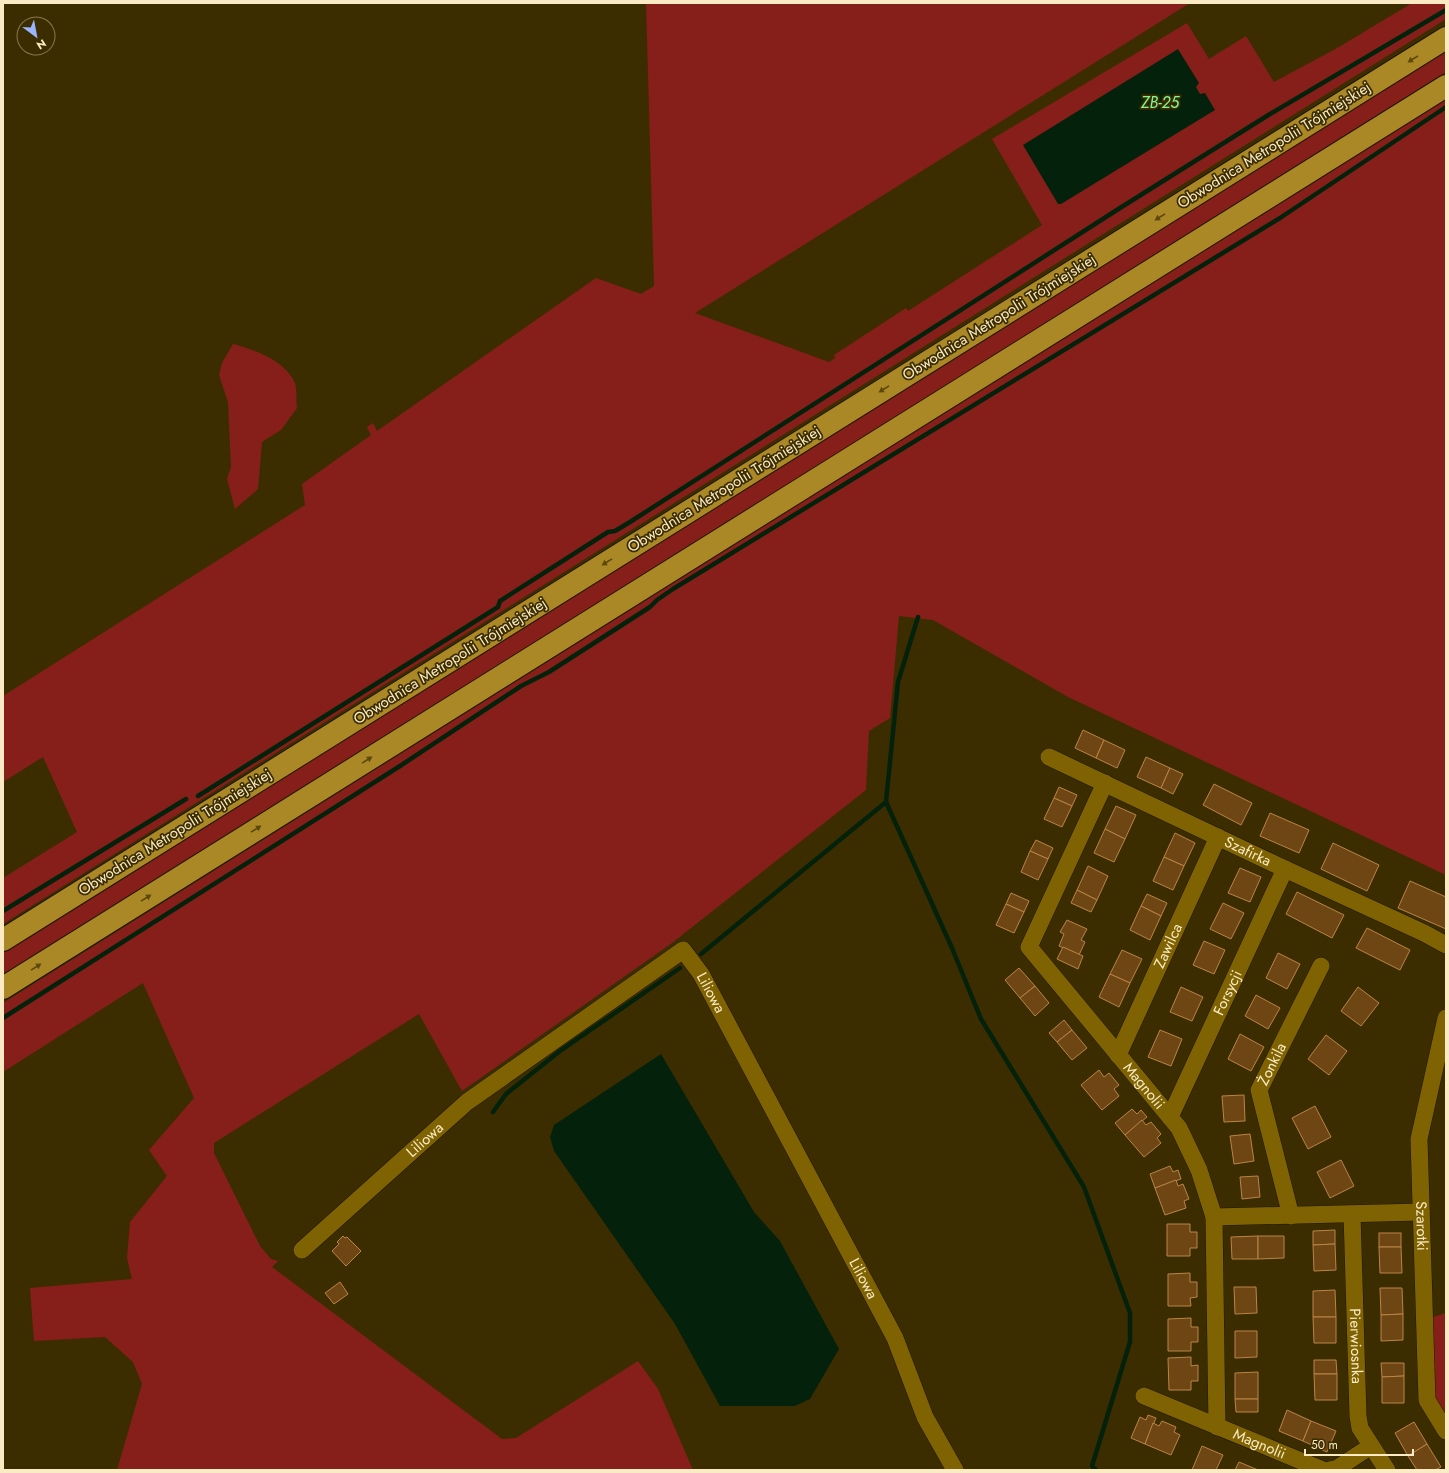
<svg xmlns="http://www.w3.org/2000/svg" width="1449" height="1473" font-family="Jost,sans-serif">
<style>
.green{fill:#861f19}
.water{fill:#04220b}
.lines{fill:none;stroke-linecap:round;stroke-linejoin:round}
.stream{stroke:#04220b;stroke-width:4.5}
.building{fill:#6d4614;stroke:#bb8445}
.minor-casing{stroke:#1f1600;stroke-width:18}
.motorway-casing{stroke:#1f1600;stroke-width:24}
.minor{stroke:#7f6201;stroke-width:17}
.motorway{stroke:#aa8826;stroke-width:22}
.oneway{fill:#5d480b}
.labels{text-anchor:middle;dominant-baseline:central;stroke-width:3.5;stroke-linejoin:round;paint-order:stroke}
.street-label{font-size:15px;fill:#faebc5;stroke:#3c2d00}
.water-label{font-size:16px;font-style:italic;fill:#7ff896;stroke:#3c2d00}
</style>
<rect width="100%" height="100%" fill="#3c2d00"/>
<g class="green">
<path d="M646,3h544l-495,310 134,49 6,-4 -1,-3 72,-47 2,3 134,-86 -50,-86 195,-116 22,36 37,-23 28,46 65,-35 73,-44h34v16l-1443,905v-46l74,-46 -34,-75 -40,25v-86l302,-191 -3,-21 69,-49 -4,-8 6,-4 4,8 219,-153 45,16 13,-8z"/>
<path d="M1446,45v27l-1443,906v-28z"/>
<path d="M1446,98v777l-378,-178 -135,-77 -34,-4 -9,102 -21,13 -3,59 -194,153 -210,148 -43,-77 -205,129v10l46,93 11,13 7,2 -6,6 230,172 14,-1 122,-77 20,28 35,81h-576l25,-86 -9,-22 -28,-25 -71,4 -4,-53 102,-9 -5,-21 3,-36 37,-46 -18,-26 45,-52 -51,-115 -140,89v-69z"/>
<path d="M233,344c22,6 52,16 62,39 2,7 1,18 2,25l-16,22 -19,12 -4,47 -23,20 -8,-30 4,-12 -3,-65 -9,-27 3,-12z"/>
<path d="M1446,1313v103l-11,-18 -2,-81z"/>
</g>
<g class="water">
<path d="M1178,49l21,34 -3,4 4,7 5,-1 10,17 -154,94h-3l-35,-59z"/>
<path d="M661,1054l93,158 26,29 59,108 -29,50 -15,7h-75l-45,-82 -121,-173 -4,-14 4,-12z"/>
</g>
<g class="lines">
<g class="stream">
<path d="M198,796l300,-189 2,-6 108,-69 7,-1 15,-9 490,-314 150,-94 176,-104"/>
<path d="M886,802l66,146 29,71 103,168 46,126v29l-38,124 4,4"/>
<path d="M3,911l183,-112"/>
<path d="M701,954l185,-152 12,-120 20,-65"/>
<path d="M3,1018l397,-252 121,-80 28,-14 101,-65 7,-7 16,-11 607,-371 166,-111"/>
<path d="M493,1112l13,-18 54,-43 120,-83"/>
</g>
</g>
<g class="building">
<path d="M1083,730l21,10 -8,18 -21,-10z"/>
<path d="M1104,740l21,10 -8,18 -21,-10z"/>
<path d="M1146,757l24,11 -9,20 -24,-11z"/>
<path d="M1170,768l13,6 -10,20 -12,-6z"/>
<path d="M1214,784l38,19 -11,22 -38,-20z"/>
<path d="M1059,787l18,8 -5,11 -18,-8z"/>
<path d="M1054,798l18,8 -10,21 -18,-8z"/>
<path d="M1116,806l20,9 -11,24 -20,-10z"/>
<path d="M1270,813l39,17 -10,23 -39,-17z"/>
<path d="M1105,829l20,10 -11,23 -20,-9z"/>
<path d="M1175,833l20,10 -11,23 -20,-9z"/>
<path d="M1036,840l17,8 -5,11 -18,-8z"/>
<path d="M1333,843l46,22 -12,26 -46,-22z"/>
<path d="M1030,851l18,8 -10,21 -17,-8z"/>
<path d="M1164,857l20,9 -11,24 -20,-9z"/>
<path d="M1088,866l20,10 -11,24 -20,-10z"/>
<path d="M1240,868l21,9 -11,25 -22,-9z"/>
<path d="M1410,881l36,16v32l-48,-21z"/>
<path d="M1077,890l20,10 -6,12 -20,-9z"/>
<path d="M1297,892l47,23 -12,23 -46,-24z"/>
<path d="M1011,893l18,8 -5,11 -18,-8z"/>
<path d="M1147,894l20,9 -6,13 -20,-10z"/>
<path d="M1223,903l21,10 -13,26 -21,-10z"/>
<path d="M1006,904l18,8 -10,21 -18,-8z"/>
<path d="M1141,906l20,10 -11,24 -20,-10z"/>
<path d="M1067,920l20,9 -6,11 4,2 -6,13 -20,-9 5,-12 -4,-2z"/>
<path d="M1367,928l43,22 -10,20 -44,-22z"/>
<path d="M1204,941l21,9 -11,24 -21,-9z"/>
<path d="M1063,947l20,9 -5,13 -21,-10z"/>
<path d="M1122,950l20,9 -12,24 -20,-9z"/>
<path d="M1278,953l22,11 -13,25 -21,-11z"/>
<path d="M1019,968l16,18 -15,12 -15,-18z"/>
<path d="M1110,974l20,9 -11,24 -20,-10z"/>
<path d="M1035,986l14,17 -14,13 -15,-18z"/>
<path d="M1181,987l22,10 -11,24 -22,-9z"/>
<path d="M1358,987l21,16 -18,23 -20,-15z"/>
<path d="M1256,995l24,13 -12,21 -23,-13z"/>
<path d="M1064,1020l8,10 -15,12 -8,-9z"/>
<path d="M1072,1030l15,18 -15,12 -15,-18z"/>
<path d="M1160,1030l22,9 -11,27 -23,-9z"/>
<path d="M1240,1034l24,13 -13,24 -23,-12z"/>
<path d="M1326,1035l21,16 -18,24 -21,-16z"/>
<path d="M1099,1070l5,7 5,-4 10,12 -5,4 5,7 -17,14 -21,-25z"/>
<path d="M1244,1095l1,26 -21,1 -2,-26z"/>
<path d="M1315,1106l16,31 -23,12 -16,-31z"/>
<path d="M1132,1109l5,5 4,-4 6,7 -22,18 -10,-12z"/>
<path d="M1142,1120l4,5 5,-3 10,12 -4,4 4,5 -17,14 -19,-22z"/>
<path d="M1250,1134l4,27 -20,3 -4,-28z"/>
<path d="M1341,1160l13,26 -24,12 -13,-26z"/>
<path d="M1170,1166l3,6 5,-2 3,9 -26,9 -5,-14z"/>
<path d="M1258,1176l2,21 -18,2 -2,-22z"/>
<path d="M1176,1180l2,6 5,-2 6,15 -5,2 2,7 -21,7 -10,-27z"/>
<path d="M1167,1224h23v8h7v16h-7v8h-23z"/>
<path d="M1335,1230v14l-22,1v-14z"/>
<rect x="1379" y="1233" width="22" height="14"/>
<path d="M343,1236l2,2 2,-1 14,14 -15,15 -14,-15 7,-7 -2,-2z"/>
<path d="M1258,1236v23h-26l-1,-22z"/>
<path d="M1258,1236h26v22l-26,1z"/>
<path d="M1335,1244l1,26 -22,1 -1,-26z"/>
<path d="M1379,1247h22l1,26h-22z"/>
<path d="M1190,1273v9h7v15l-7,1 1,8h-23v-32z"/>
<path d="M340,1282l8,12 -14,10 -9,-11z"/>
<path d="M1234,1287h22l1,26 -22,1z"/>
<path d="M1380,1288h22l1,26 -22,1z"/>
<path d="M1335,1290l1,27h-23v-26z"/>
<path d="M1403,1314v26l-22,1v-26z"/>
<path d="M1313,1317h23v26h-22z"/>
<path d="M1191,1318v9h7v15h-7v9h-23v-32z"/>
<path d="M1235,1331h22v26l-22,1z"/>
<path d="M1191,1357v9l7,-1v16h-7v9h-22l-1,-32z"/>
<path d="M1314,1360h22l1,14h-23z"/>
<path d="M1381,1363h23v13l-22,1z"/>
<path d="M1258,1372v27h-23v-26z"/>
<path d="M1314,1374h23v26h-22z"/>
<path d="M1404,1376v27h-22v-26z"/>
<path d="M1235,1399h23v13h-22z"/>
<path d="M1287,1410l24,11 -8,20 -24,-10z"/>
<path d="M1148,1415l8,3 -11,26 -14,-6 9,-21 6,3z"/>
<path d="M1162,1421l14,6 -2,5 6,3 -9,20 -26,-11 8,-21 6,3z"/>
<path d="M1311,1421l25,10 -9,21 -24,-11z"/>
<path d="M1414,1422l13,22 -19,12 -13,-23z"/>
<path d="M1427,1444l14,23 -6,3h-18l-9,-14z"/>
<path d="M1202,1446l21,9 -7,15h-24z"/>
<path d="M1239,1462l19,8h-23z"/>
</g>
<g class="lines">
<g class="minor-casing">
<g id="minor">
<path id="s1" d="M1049,757l236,112 139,64 22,12"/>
<path id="s2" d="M1105,783l-76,164 150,181 20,42 15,47 3,210"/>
<path id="s3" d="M1446,1018l-27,121 8,261 19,31"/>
<path id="s4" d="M1118,1055l100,-218"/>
<path id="s5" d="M1170,1117l115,-248"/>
<path id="s6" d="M1352,1214l6,202 2,12 27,42"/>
<path id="s7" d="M1291,1216l-32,-126 62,-124"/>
<path d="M1214,1217l207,-5"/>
<path id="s8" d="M302,1250l165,-148 216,-152 18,24 194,364 30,79 30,53"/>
<path id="s9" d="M1144,1396l179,74"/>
<path d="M1330,1470l6,-1 35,-23"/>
</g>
</g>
<g class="motorway-casing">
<g id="motorway">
<path d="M3,940l1443,-902"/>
<path d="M3,988l1443,-902"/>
</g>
</g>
<use href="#minor" class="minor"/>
<use href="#motorway" class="motorway"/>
</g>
<defs><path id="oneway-solid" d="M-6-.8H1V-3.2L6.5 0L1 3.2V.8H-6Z"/></defs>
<g class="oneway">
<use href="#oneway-solid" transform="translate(1413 59) rotate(148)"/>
<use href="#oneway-solid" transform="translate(1160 217) rotate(148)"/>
<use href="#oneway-solid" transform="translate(884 389) rotate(148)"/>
<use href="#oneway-solid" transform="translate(607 562) rotate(148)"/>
<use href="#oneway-solid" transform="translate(367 760) rotate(-32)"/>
<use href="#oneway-solid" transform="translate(256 829) rotate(-32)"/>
<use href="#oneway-solid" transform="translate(146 898) rotate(-32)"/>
<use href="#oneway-solid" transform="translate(36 967) rotate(-32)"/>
</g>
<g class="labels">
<g class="street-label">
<text transform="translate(1274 145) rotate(-32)">Obwodnica Metropolii Trójmiejskiej</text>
<text transform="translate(999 317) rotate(-32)">Obwodnica Metropolii Trójmiejskiej</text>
<text transform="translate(724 489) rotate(-32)">Obwodnica Metropolii Trójmiejskiej</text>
<text transform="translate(450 661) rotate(-32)">Obwodnica Metropolii Trójmiejskiej</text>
<text transform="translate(175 832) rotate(-32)">Obwodnica Metropolii Trójmiejskiej</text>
<text stroke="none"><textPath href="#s1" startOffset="220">Szafirka</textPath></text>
<text stroke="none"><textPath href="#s4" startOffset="120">Zawilca</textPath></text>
<text stroke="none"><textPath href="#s8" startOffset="537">Liliowa</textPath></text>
<text stroke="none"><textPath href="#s5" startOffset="137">Forsycji</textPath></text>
<text stroke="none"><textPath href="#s7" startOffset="159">Żonkila</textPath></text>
<text stroke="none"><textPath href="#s2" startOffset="361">Magnolii</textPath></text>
<text stroke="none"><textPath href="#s8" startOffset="165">Liliowa</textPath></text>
<text stroke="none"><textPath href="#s3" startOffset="211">Szarotki</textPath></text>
<text stroke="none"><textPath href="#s8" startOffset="861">Liliowa</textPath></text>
<text stroke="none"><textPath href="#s6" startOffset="132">Pierwiosnka</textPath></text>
<text stroke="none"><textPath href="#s9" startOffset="125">Magnolii</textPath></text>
</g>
<g class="water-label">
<text x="1160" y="102">ZB-25</text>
</g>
</g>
<rect width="1449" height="1473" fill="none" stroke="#faebc5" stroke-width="8"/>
<g transform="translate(36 36) rotate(148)"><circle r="19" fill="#3c2d00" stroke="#88794f"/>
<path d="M0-3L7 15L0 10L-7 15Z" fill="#9ab5fd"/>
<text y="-6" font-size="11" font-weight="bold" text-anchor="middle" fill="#faebc5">N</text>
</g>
<path d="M1305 1449v6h108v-6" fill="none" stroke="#faebc5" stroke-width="2"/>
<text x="1311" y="1449" font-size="12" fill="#faebc5" stroke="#3c2d00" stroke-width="3" paint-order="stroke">50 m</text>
</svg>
